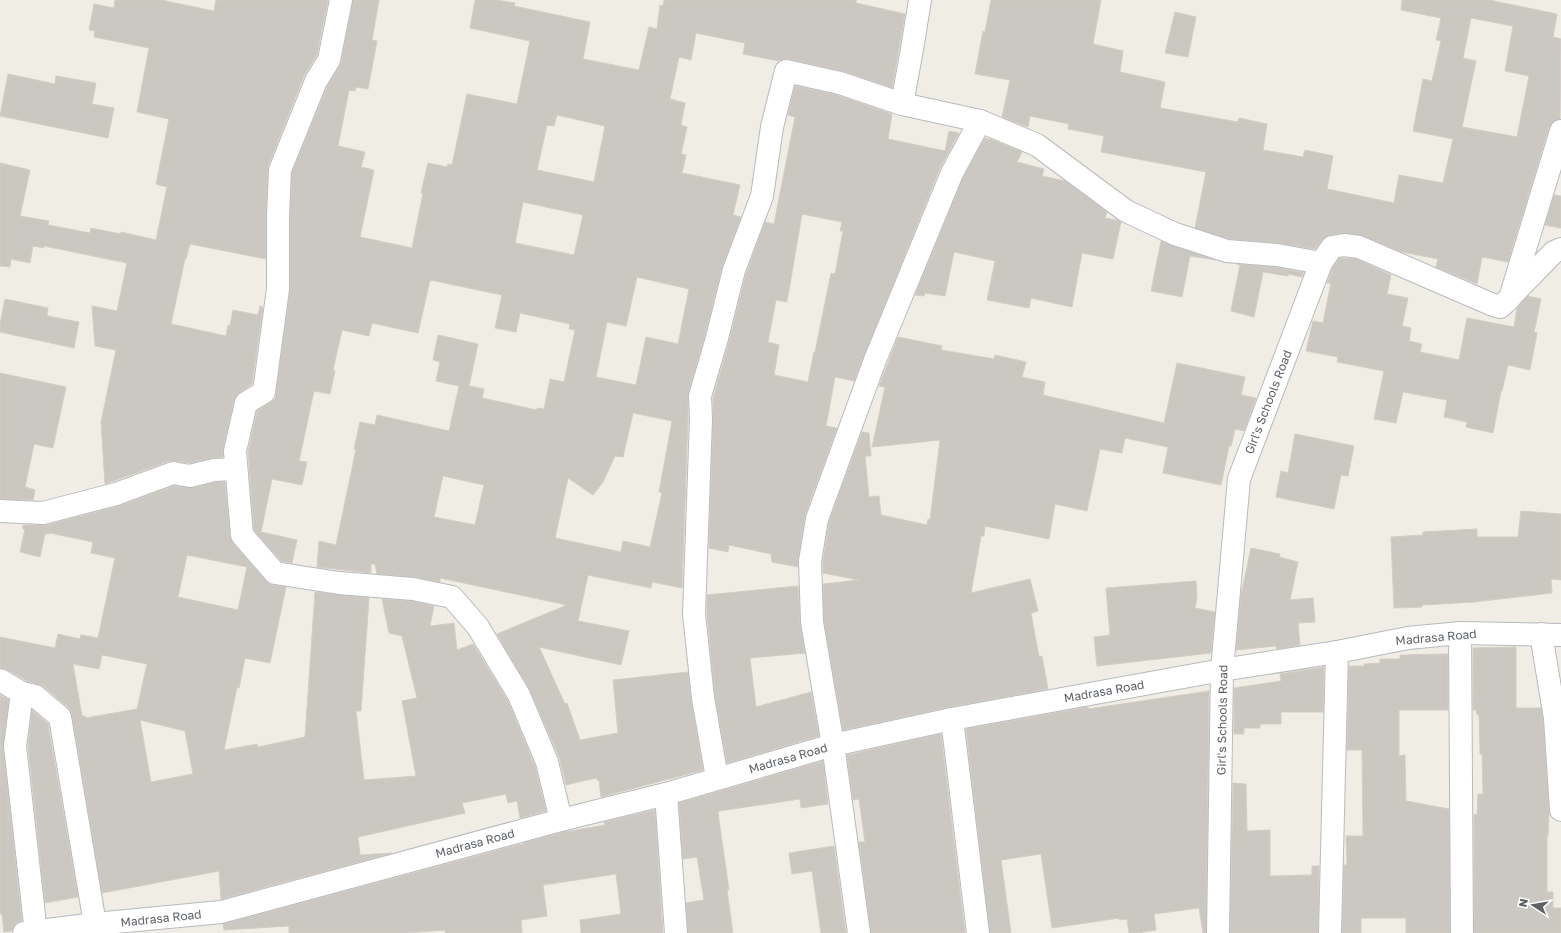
<svg xmlns="http://www.w3.org/2000/svg" width="1561" height="933" font-family="'Golos Text',sans-serif">
<style>
.building{fill:#cbc7c1;stroke:#d5cec2;fill-rule:evenodd}
.lines{fill:none;stroke-linecap:round;stroke-linejoin:round}
.minor-casing{stroke:#b7babf;stroke-width:24}
.minor{stroke:#fff;stroke-width:22}
.labels{text-anchor:middle;dominant-baseline:central;stroke-width:3.5;stroke-linejoin:round;paint-order:stroke}
.street-label{font-size:12px;fill:#5c6166;stroke:#fff}
</style>
<rect width="100%" height="100%" fill="#f0ede4"/>
<g class="building">
<path d="M115,0h46l53,11 2,-11h112l-11,55 -13,21 -36,90 -2,49v44l-76,-15 -4,15h-1l-14,65 55,12 2,-11 2,1 3,-16 25,5 2,-9 3,1 -11,77 -13,9 -5,7 -11,48v9l-12,1 -21,5 -15,-2h-6l-64,23 -4,-62 15,-72 -21,-4 -3,-40 25,5 10,-48 -83,-17v2l-11,-2 -3,17 -19,-4 -1,8 -10,-1v-103l30,7 -10,46 29,5 -1,4 42,8 1,-5 29,6 1,-2 35,8 11,-53 -11,-3 13,-65 -32,-7 12,-64 -55,-11 1,-6 -6,-1 5,-26 20,4z"/>
<path d="M353,0h26l-7,40 5,1 -9,48 -12,-2 -1,4 -6,-1 -11,56 27,6 -4,15 13,3 -14,67 52,11 11,-55h-2l7,-30 19,4 1,-3 4,1 15,-71 50,10 13,-63 -60,-13 5,-28h21l19,3 -1,3 76,16 -7,37 56,11 10,-43 8,2 3,-24 3,1 1,-6h192v3l49,11 -13,74 -49,-17 -54,-12h-6l-4,2 -36,-7 2,-11 -49,-10 -5,27 -12,-3 -9,42 15,4 -4,22 6,2 -6,27 5,1 -4,18 58,12 -7,30 8,2 -19,50 -17,68 -17,58v26l-6,169 -30,-6 -1,6 -63,-13 -10,46 51,10 -8,34 -82,-18 26,57 2,-1 13,37 38,-7 -5,-53 75,-8 3,28 12,70 -102,27 -2,-17h-2l-1,-2 -30,7 -7,-28 -29,-67 -33,-56 70,-29 -127,-27v4l-26,-5 -37,-3 -2,-10h-4v9l-54,-6 2,-26 17,4 20,-96h-2l6,-27 15,3 2,-10 72,16 10,-45 -23,-5 4,-19 -7,-2 5,-25 40,9 -9,42 15,3 -2,9 55,12v-2l7,1 6,-30 14,3 11,-52 -6,-1 1,-5 -50,-11 -4,19 -21,-4 7,-33 -72,-15 -12,53 -46,-10 -3,13 -27,-6 -9,40 2,1 -5,23 -16,-3 -15,70 8,1 -5,23 -30,-6 -11,53 36,8 -5,23 -11,-2 -27,-31 -6,-78 9,-41 14,-9 4,-3 1,-5 14,-103v-75l2,-43 35,-86 14,-24zM557,115l48,11 -11,56 -57,-12 10,-45 7,1zM523,202l60,13 -9,40 -59,-12zM637,277l52,12 -11,55 -32,-7 -10,48 -40,-8 11,-55 19,4zM633,413l39,8 -13,71 3,1 -12,54 -27,-6 -2,11 -66,-14 13,-60 25,17 10,-13 12,-26 8,1zM443,476l41,9 -9,40 -41,-8z"/>
<path d="M991,0h110l-8,44 30,7 -3,21 45,10 -5,26 78,14 1,-4 28,6 -4,26 40,7 2,-7 28,6 -6,33 67,14 5,-28 44,8 10,-44 -40,-8 10,-52 9,2 9,-40 -5,-1 5,-22 -40,-8 1,-10h87l68,14 -4,23 8,2 -1,80 -7,3 -4,5 -41,135 -26,-5 -5,27 -41,-17 2,-8 -36,-7 -41,-17 -16,-2 -15,2 -8,5 -7,9 -37,-6 -49,-4 -34,-11 11,-56 -105,-20 3,-16 -36,-7 1,-5 -39,-8 -2,11 -26,-10 8,-37 -35,-6 8,-43 2,1zM1471,18l42,8 -8,45 24,5 -12,61 -55,-10 14,-66 -13,-3z"/>
<path d="M1175,12l21,5 -8,40 -23,-4z"/>
<path d="M8,74l47,10 1,-8 40,7 -4,21 22,4 -6,30 -108,-22z"/>
<path d="M795,86l42,9 55,19 -4,25 57,12 4,-20 10,2 -19,35 -86,213 -19,-4 -9,49 11,2 -32,87 -7,44v8l-26,-5 -1,-8 -42,-9 -1,7 -19,-4 4,-129v-21l16,-56 17,-68 19,-52 9,2 21,-107 -7,-2zM802,214l40,8 -2,9h3l-8,43 -4,-1 -16,79h-1l-6,30 -34,-7 5,-30 -11,-3 8,-42 11,2z"/>
<path d="M985,138l8,2 29,12 -5,10 27,7 -2,7 23,5 42,31 -2,6 12,2 4,2 -8,37 -31,-6 -10,54 -41,-9 -2,10 -42,-8 8,-39 -41,-9 -9,44 -20,-3 -1,3 -9,-1 48,-117z"/>
<path d="M1554,195l7,1v32l-16,-3z"/>
<path d="M1161,241l55,19 -26,-4 -8,41 -31,-6z"/>
<path d="M1339,258l17,1 35,16 -4,19 21,4 -6,28 9,2 -2,13 13,3 -2,8 39,8 8,-42 47,9 3,-19 3,-4 8,-8 13,3 -7,33 3,1 -7,37 -22,-5 -6,26h-1l-8,42 -27,-6 1,-5 -23,-5 3,-17 -44,-8 -7,31 -22,-4 10,-48 -47,-9 1,-5 -32,-6 7,-30 10,2 8,-40h-4l5,-14z"/>
<path d="M1237,264l38,3 29,6 -2,4 -14,-3v2l-25,-4 -9,45 -23,-6 9,-46z"/>
<path d="M5,299l43,9 -1,8 32,6 -5,26 -74,-16v-8z"/>
<path d="M898,337l44,9 -1,4 53,9 1,-4 31,7 -4,15 23,5 -2,13 121,28 13,-60 68,14 -4,18 15,3 -12,33 -9,-2 -4,17h-2l-8,39 -58,-12 5,-26 -43,-9 -3,15 -22,-4 -13,62 -32,-7 -6,35 -64,-13 -1,10h-3l-10,57 59,-14 8,32 -7,2 8,44 3,-1 6,33 -99,18 -106,23 -19,-109 -1,-37 36,-4 -36,-7v-11l6,-40 33,-90 7,1 2,23h-6l4,41 10,-1 2,19 46,10 1,-6 2,1 10,-80 -68,7 13,-60 -6,-1z"/>
<path d="M0,373l66,14 -13,61 -19,-4 -9,43 10,3 -2,10 -33,-1z"/>
<path d="M1295,434l59,12 -6,30 -7,-1 -7,34 -58,-12 5,-26 7,2z"/>
<path d="M216,482h9l5,54 3,7 33,38 7,4 13,2 -16,76 -25,-5 -6,30 -2,-1 -13,63 33,-6 1,3 47,-10 10,-145 54,6 -8,113h-5l8,69 52,-4 -14,-75 15,-3 -15,-62 -13,-3 -7,-34 29,2 23,5 -4,20 24,-3 3,27 16,-6 35,57 27,65 11,45 -26,7 -3,-17 -9,2 -2,-9 -44,9 3,10 -107,24 2,18 32,-2 -171,46 -2,-28 -117,22 -30,-179 -4,-7 -25,-21 -16,-5 -21,-12 -6,-1v-31l55,11 3,-14 22,5 1,-4 17,3 17,-80 -24,-5 2,-11 -43,-9 -1,1h-4l-5,23 -20,-5 5,-23h-2v-4h23l73,-19 55,-20 19,2zM187,555l60,12 -9,43 -60,-13zM102,655l45,9 -10,45 -51,9 -1,-2h-3l-9,-52 26,5zM140,720l45,11 8,43 -42,8z"/>
<path d="M1521,511l40,3v66l-10,-1 1,14 -78,9 -52,3v2l-28,1 -3,-71 32,-2v-3l54,-3v8h41z"/>
<path d="M1251,548l29,6 -1,3 19,5 -8,38 23,-2 2,24 -17,1 2,22 -23,4 -1,-3 -40,4 5,-55z"/>
<path d="M1196,581l1,17 -2,10 20,4 -4,41 -114,13 -3,-29 16,-2 -4,-47z"/>
<path d="M798,586l2,37 5,30 -55,5 6,49 55,-15 8,44 -92,27 -12,-67 -8,-82v-19z"/>
<path d="M1516,647v61h25l2,11 6,92 -1,25h-1v56h6v16h8v25h-87v-119l3,1 1,-21h5l-1,-40h-2l-1,-39h-2l-1,-5h-3v-62z"/>
<path d="M1448,654v56h-49v46l6,-1 1,46 43,8 1,124h-44v-15h-45v15h-19l2,-68h3l-1,-29h17l-1,-86h-15l2,-84h15v-2l16,-1v-4h20v-4z"/>
<path d="M1324,667l-1,45h-42v12h-21v4h-16v6h-10v-46l47,-7 -1,-7z"/>
<path d="M1209,691l-3,242h-3l-4,-25 -45,6 2,16 -18,3h-9l-2,-14 -8,1v-2l-67,10 -11,-74 -40,6 10,73h-21l-24,-204 122,-22v2z"/>
<path d="M0,695l9,5 -6,47 19,174 -6,2 -4,8 -8,1 -2,-18h-2z"/>
<path d="M32,710l16,14 30,173 -33,6 -17,-157z"/>
<path d="M941,734l24,199h-94l-12,-91h6l-6,-43 -6,1 -6,-45z"/>
<path d="M823,761l5,43 -27,4 -1,-9 -81,12 -1,2 11,77h-2l6,43h-45l-2,-30 18,-3 -7,-43 -14,2 -4,-56z"/>
<path d="M1233,783l13,1 1,47 23,-1v46l42,-1v-9h7l-1,67h-88z"/>
<path d="M655,810l8,123h-82l-1,-13 41,-6 -5,-40 -73,11 4,31 -26,4 1,13h-77v-3l-39,3h-117v-7l-65,4 -1,-6 294,-79 7,-1 -1,-1 41,-11 41,-7 -1,-3z"/>
<path d="M834,846l12,87h-25l-9,-62 -20,3 -3,-21z"/>
</g>
<g class="lines">
<g class="minor-casing">
<g id="minor">
<path d="M341,0l-12,60 -13,21 -36,89 -2,46v73l-14,103 -18,11 -11,48 7,84 33,38 64,10 74,6 39,8 26,30 41,68 28,67 14,58"/>
<path d="M902,104l10,-55 8,-49"/>
<path d="M1512,295l42,-43 7,-3"/>
<path d="M0,511l43,2 73,-19 57,-21 17,3 24,-6 22,-1"/>
<path d="M1460,633l2,300"/>
<path d="M1541,634l14,84 6,92"/>
<path d="M0,680l22,13 13,3 25,21 35,207"/>
<path d="M22,693l-7,53 21,187"/>
<path d="M952,719l26,214"/>
<path d="M717,778l-14,-80 -9,-84 7,-195 -1,-23 17,-58 17,-68 28,-74 10,-69 14,-56 54,12 62,21 78,17 57,24 89,66 49,23 52,17 50,4 44,8"/>
<path d="M666,794l10,139"/>
<path d="M24,933l71,-9 126,-12 340,-92 105,-26 167,-49 119,-26 270,-49 115,-18 71,-14 52,-5 101,2"/>
<path d="M859,933l-26,-188 -21,-123 -2,-61 7,-42 58,-159 77,-187 28,-52"/>
<path d="M1218,933l4,-263 17,-191 82,-216 11,-16 12,-2 15,2 134,58 7,2 10,-9 51,-167"/>
<path d="M1330,933l7,-281"/>
</g>
</g>
<use href="#minor" class="minor"/>
</g>
<g class="labels">
<g class="street-label">
<text transform="translate(1268 402) rotate(-69)">Girl's Schools Road</text>
<text transform="translate(1436 637) rotate(-5)">Madrasa Road</text>
<text transform="translate(1104 691) rotate(-10)">Madrasa Road</text>
<text transform="translate(1222 720) rotate(-89)">Girl's Schools Road</text>
<text transform="translate(788 758) rotate(-16)">Madrasa Road</text>
<text transform="translate(475 843) rotate(-15)">Madrasa Road</text>
<text transform="translate(161 918) rotate(-6)">Madrasa Road</text>
</g>
</g>
<g transform="translate(1533 905) rotate(282)" stroke="#ffffff" stroke-width="3" paint-order="stroke">
<path d="M0-3L7 15L0 10L-7 15Z" fill="#5c6166"/>
<text y="-6" font-size="11" font-weight="bold" text-anchor="middle" fill="#5c6166">N</text>
</g>
</svg>
